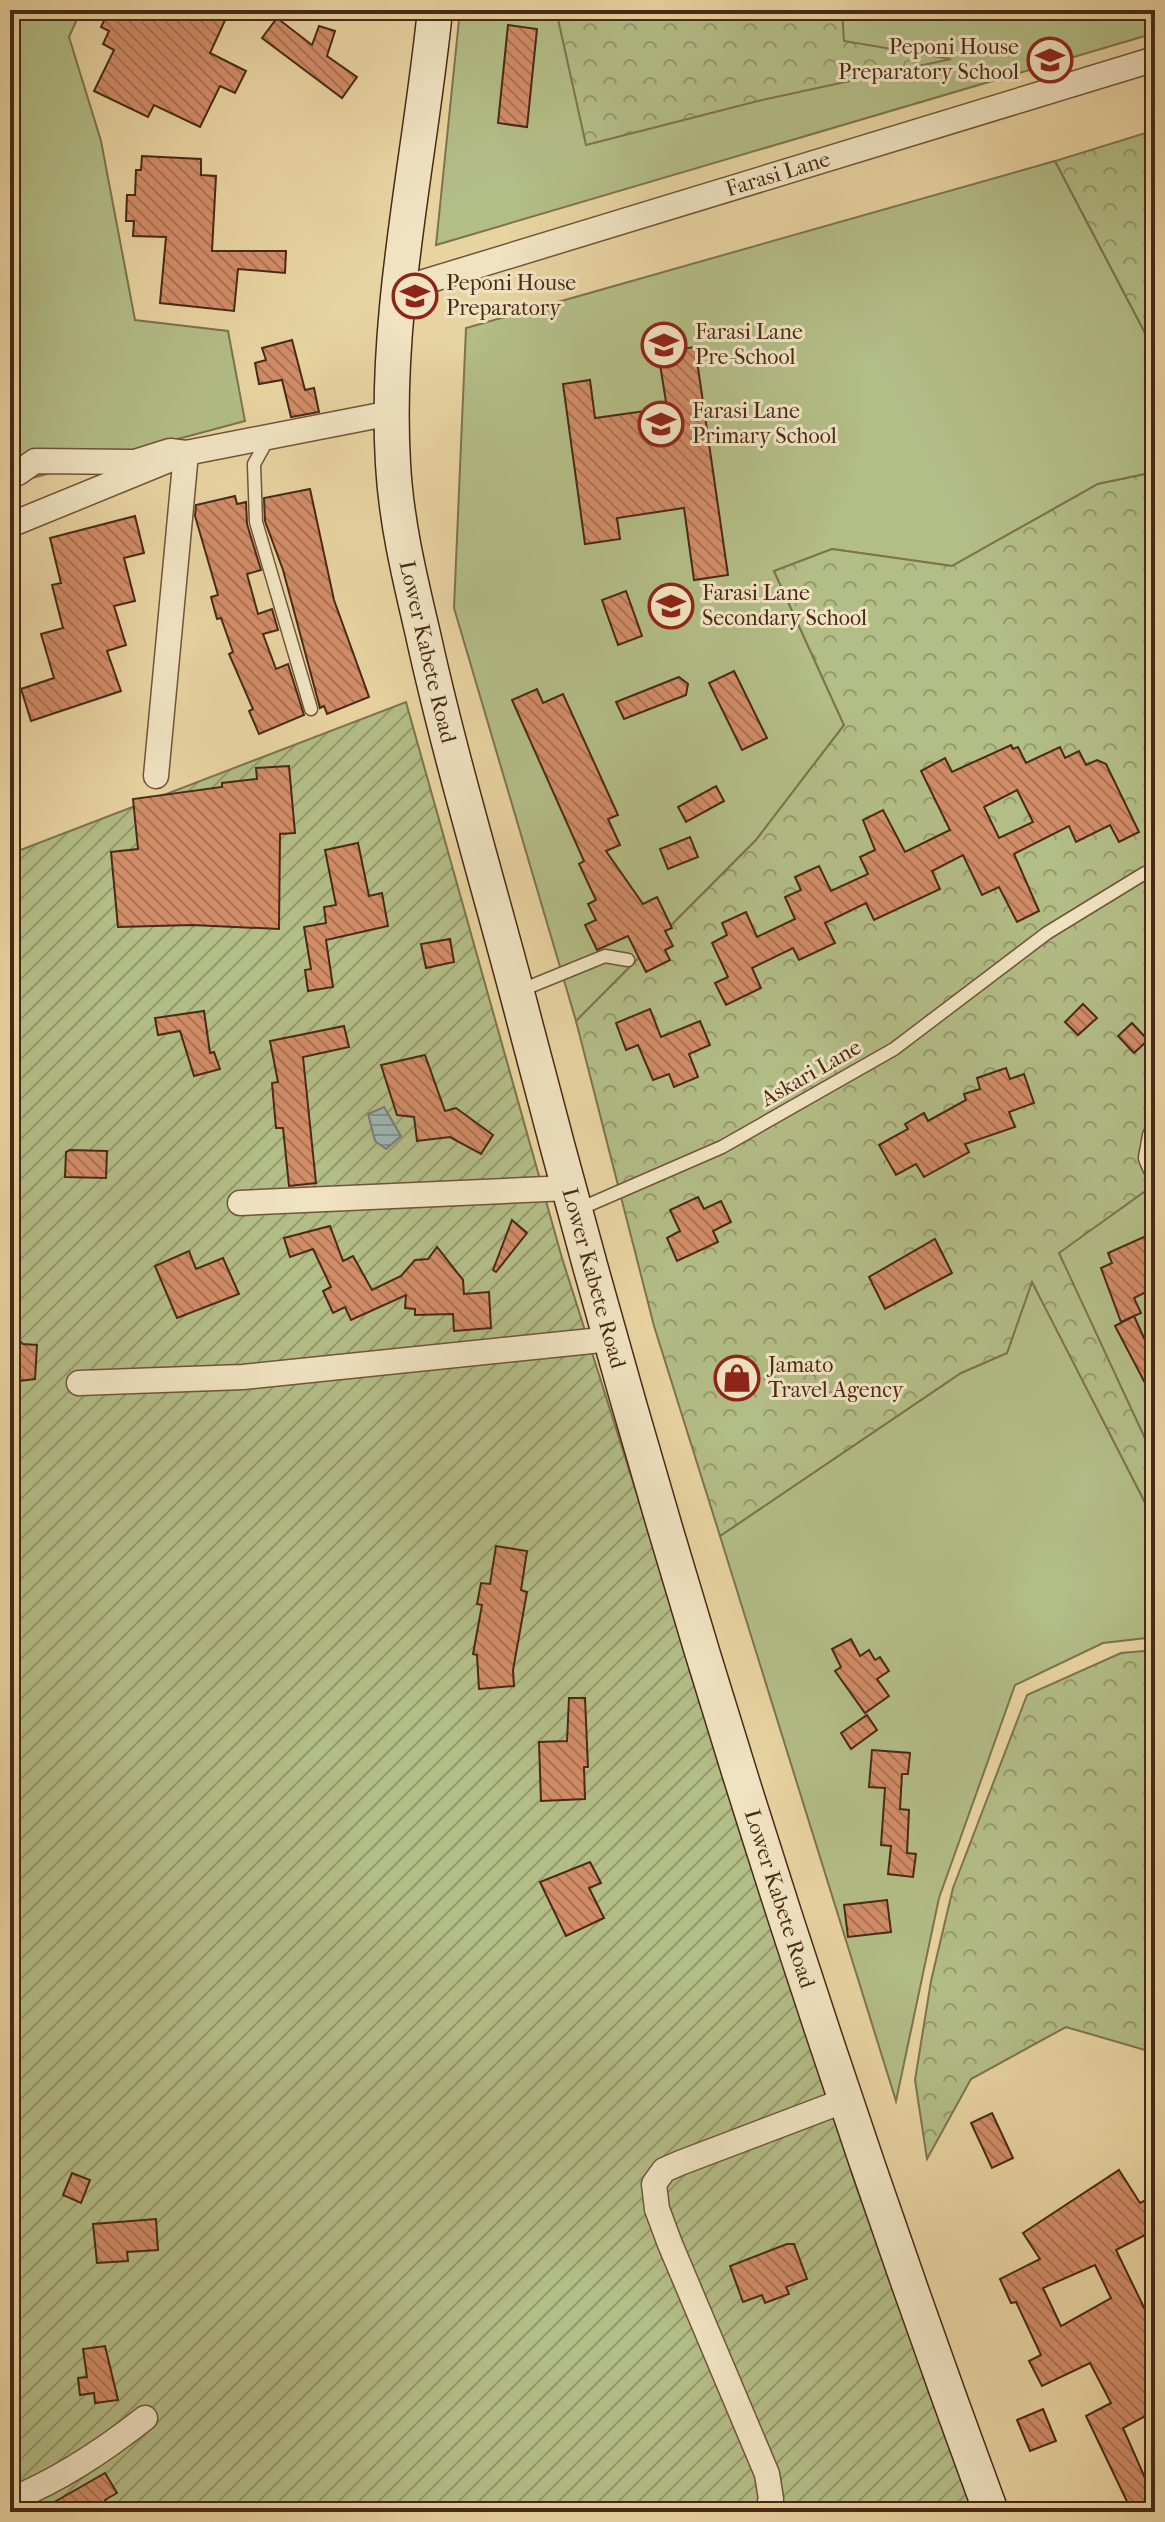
<svg xmlns="http://www.w3.org/2000/svg" width="1165" height="2522" font-family="'IM FELL French Canon',serif">
<style>
.grass{fill:#b3bd86;stroke:#7e734e;stroke-width:2}
.forest{fill:url(#forest-crowns);stroke:#7e734e;stroke-width:2}
.garden{fill:url(#garden-furrows);stroke:#7e734e;stroke-width:2}
.water{fill:url(#water-rules);stroke:#7b7d73;stroke-width:2}
.building{fill:url(#building-back-hatch);stroke:#492917;stroke-width:2;fill-rule:evenodd}
.lines{fill:none;stroke-linecap:round;stroke-linejoin:round}
.service-casing{stroke:#71543a;stroke-width:15}
.minor-casing{stroke:#71543a;stroke-width:27}
.secondary-casing{stroke:#492917;stroke-width:37}
.service{stroke:#f0e3c2;stroke-width:12}
.minor{stroke:#f0e3c2;stroke-width:24}
.secondary{stroke:#f0e3c2;stroke-width:34}
.labels{text-anchor:middle;dominant-baseline:central;stroke-width:6;stroke-linejoin:round;paint-order:stroke}
.poi-label{font-size:22px;fill:#492917;stroke:#f0e3c2;text-anchor:start}
.street-label{font-size:22px;fill:#492917;stroke:#f0e3c2}
</style>
<defs>
<pattern id="forest-crowns" width="20" height="18" patternUnits="userSpaceOnUse" patternTransform="scale(2)"><rect width="20" height="18" fill="#b3bd86"/><path d="M2 6a3 3 0 1 1 6 0M12 15a3 3 0 1 1 6 0" fill="none" stroke="#949a6d"/></pattern>
<pattern id="garden-furrows" width="10" height="10" patternUnits="userSpaceOnUse" patternTransform="scale(2)"><rect width="10" height="10" fill="#b3bd86"/><path d="M-1 1l2-2M0 10L10 0M9 11l2-2" fill="none" stroke="#949a6d"/></pattern>
<pattern id="water-rules" width="6" height="5" patternUnits="userSpaceOnUse" patternTransform="scale(2)"><rect width="6" height="5" fill="#9cb5b1"/><path d="M0 2.5h6" fill="none" stroke="#81938f"/></pattern>
<pattern id="building-back-hatch" width="6" height="6" patternUnits="userSpaceOnUse" patternTransform="scale(2)"><rect width="6" height="6" fill="#d18d68"/><path d="M-1 5l2 2M0 0l6 6M5-1l2 2" fill="none" stroke="#ac7355"/></pattern>
</defs>
<rect width="100%" height="100%" fill="#e8d4a1"/>
<filter id="stains"><feTurbulence type="fractalNoise" baseFrequency=".0025" numOctaves="4"/><feColorMatrix values="0 0 0 0 .2 0 0 0 0 .09 0 0 0 0 .02 0 0 0 .5 -.17"/></filter>
<radialGradient id="worn" r=".72"><stop offset=".6" stop-color="#630" stop-opacity="0"/><stop offset="1" stop-color="#630" stop-opacity=".3"/></radialGradient>
<g class="grass">
<path d="M10,10h71l-12,27 32,104 34,179 93,11 17,90 -235,63z"/>
<path d="M460,10h695v23l-719,212z"/>
<path d="M1055,161l100,191v120l-57,12 -146,82 -120,-17 -58,22 70,154 -88,115 -180,181 -122,-413 12,-280z"/>
<path d="M1155,1184v276l-97,-207z"/>
<path d="M1032,1281l123,241v115l-52,6 -88,42 -76,213 -43,203 -176,-565 241,-163 46,-20z"/>
</g>
<g class="forest">
<path d="M556,10h286l2,31 107,18 -189,41 -176,45z"/>
<path d="M1155,130v222l-100,-191z"/>
<path d="M1155,472v712l-96,69 96,207v62l-123,-240 -25,71 -46,20 -241,163 -66,-210 -78,-305 180,-181 88,-115 -70,-154 58,-22 120,17 146,-82z"/>
<path d="M1155,1650v403l-89,-26 -95,52 -44,80 -12,-79 16,-99 22,-93 74,-193 94,-42z"/>
</g>
<path class="garden" d="M406,702l156,556 294,928 119,326h-965v-1658z"/>
<path class="water" d="M384,1107l17,29 -15,13 -11,-8 -7,-27z"/>
<g class="building">
<path d="M109,10h105l13,6 -17,37 36,18 -11,22 -15,-7 -20,41 -46,-22 -6,12 -54,-26 20,-41 -11,-6 6,-13 -8,-4z"/>
<path d="M277,18l35,27 7,-19 16,5 -8,25 30,21 -15,21 -80,-60z"/>
<path d="M508,25l29,4 -10,98 -29,-4z"/>
<path d="M142,156l59,3v16l15,1 -4,75h74l-1,22 -47,-4 -4,42 -74,-8 6,-66 -33,-1 1,-15h-8l1,-26h8l1,-25h5z"/>
<path d="M292,340l13,50 9,-2 5,24 -28,5 -9,-37 -23,4 -4,-21 11,-3 -4,-12z"/>
<path d="M695,347l33,228 -34,5 -10,-72 -67,10 3,21 -35,5 -22,-160 27,-4 5,38 72,-10 -9,-56z"/>
<path d="M310,489l24,111 35,97 -42,17 -3,-8 -4,2 -37,-138 -18,-49 -1,-23z"/>
<path d="M235,496l2,8 9,-2 1,22 14,46 -14,4 11,40 14,-5 6,21 -15,4 13,35 12,-5 16,51 -45,19 -10,-23 4,-2 -24,-55 4,-2 -12,-34 -4,1 -6,-22 7,-2 -23,-79 1,-11z"/>
<path d="M135,516l9,37 -20,5 11,43 -21,5 12,39 -19,6 14,40 -90,30 -10,-32 33,-11 -13,-44 22,-6 -11,-43 9,-2 -11,-45z"/>
<path d="M626,591l16,45 -24,9 -16,-45z"/>
<path d="M734,671l33,67 -25,12 -33,-67z"/>
<path d="M679,677l9,7 -2,11 -62,24 -8,-17z"/>
<path d="M537,689l6,14 20,-9 55,121 -10,4 12,26 -14,6 37,53 14,-7 15,31 -7,3 8,15 -8,4 5,10 -24,12 -18,-36 -31,14 -12,-25 11,-5 -8,-16 8,-4 -17,-36 5,-3 -72,-161z"/>
<path d="M1011,745l2,4 5,-2 8,16 34,-16 5,11 14,-7 7,14 11,-5 9,4 33,68 -20,10 -9,-17 -34,17 -7,-16 -55,28 25,57 -22,11 -18,-35 -17,8 -19,-40 -31,16 8,18 -66,31 -8,-17 -41,20 10,20 -36,17 -6,-12 -41,20 9,20 -35,17 -11,-22 13,-6 -16,-34 15,-8 -5,-12 24,-11 11,25 38,-18 -10,-22 16,-7 -6,-13 24,-11 12,25 37,-17 -8,-17 15,-7 -12,-30 20,-10 22,42 45,-22 -29,-59 24,-13 7,14zM1017,790l16,32 -34,16 -15,-31z"/>
<path d="M289,766l6,67 -15,1 -1,95 -87,-4 -74,2 -7,-75 27,-3 -5,-50 89,-12v-4l35,-4 -1,-11z"/>
<path d="M716,786l8,15 -38,21 -8,-15z"/>
<path d="M690,837l8,20 -30,12 -8,-20z"/>
<path d="M358,843l11,53 13,-3 6,33 -62,14 7,47 -25,4 -3,-21 6,-1 -7,-42 22,-4 -2,-16 12,-2 -11,-55z"/>
<path d="M450,939l4,23 -28,6 -5,-24z"/>
<path d="M1083,1004l14,14 -19,17 -13,-13z"/>
<path d="M650,1009l11,28 39,-16 10,24 -21,9 9,23 -24,10 -5,-13 -16,6 -15,-35 -12,5 -10,-27z"/>
<path d="M204,1011l6,42 4,-1 6,17 -26,7 -14,-45 -22,4 -3,-17z"/>
<path d="M1132,1023l16,17 -14,13 -16,-17z"/>
<path d="M344,1026l5,21 -46,10 13,126 -27,3 -6,-58h-7l-4,-45 6,-1 -8,-41z"/>
<path d="M425,1055l20,56 11,-3 37,27 -12,19 -31,-17 -33,4 -3,-24 -17,-2 -16,-50z"/>
<path d="M1006,1068l4,11 14,-5 10,29 -25,9 6,15 -50,17 4,8 -45,25 -8,-13 -20,11 -17,-30 29,-16 -3,-5 19,-11 4,8 38,-21 -2,-6 16,-5 -3,-11z"/>
<path d="M70,1150l37,1 -1,27 -41,-1 1,-25z"/>
<path d="M698,1197l6,12 17,-8 10,21 -18,9 5,11 -41,19 -10,-23 13,-7 -10,-21z"/>
<path d="M512,1220l15,13 -31,39 -3,-2z"/>
<path d="M330,1226l13,35 10,-5 19,34 29,-14 14,-16 13,-1 9,-12 26,33 1,14 25,-2 2,36 -37,3 -1,-17 -38,1v-6l-10,-1 1,-13 -55,25 -6,-13 -12,6 -10,-22 8,-4 -18,-38 -23,8 -6,-19z"/>
<path d="M1146,1236l9,18v18l-9,4 6,13 -18,9 7,15 -20,9 -20,-54 11,-5 -4,-10z"/>
<path d="M935,1239l17,34 -67,36 -16,-32z"/>
<path d="M189,1251l7,18 27,-11 16,36 -62,24 -22,-52z"/>
<path d="M1134,1316l21,46v40l-40,-76z"/>
<path d="M10,1332l13,12 14,1 -2,34 -25,3z"/>
<path d="M496,1546l31,5 -6,39 6,2 -14,78 1,16 -35,3 -2,-34 -4,-1 9,-49 -5,-1 4,-21 9,1z"/>
<path d="M851,1639l9,17 9,-6 6,10 5,-3 9,14 -12,8 12,17 -24,17 -30,-42 6,-4 -9,-18z"/>
<path d="M569,1698h16l3,69h-4l1,32 -44,2 -2,-59 28,-1z"/>
<path d="M867,1715l10,15 -26,19 -10,-16z"/>
<path d="M872,1750l38,3 -2,21h-6l-2,35 9,1 -2,43 9,1 -3,23 -25,-3 3,-28 -10,-1 4,-57 -16,-1z"/>
<path d="M590,1862l11,21 -12,5 15,30 -38,18 -26,-54z"/>
<path d="M887,1900l4,32 -43,5 -4,-32z"/>
<path d="M992,2113l21,45 -21,10 -21,-45z"/>
<path d="M1119,2170l21,33 6,-3 9,17v13l-39,20 39,80v81l-32,17 22,50 10,-5v39h-23l-46,-96 25,-13 -21,-40 -48,23 -13,-25 12,-6 -25,-53 -5,1 -11,-24 40,-20 -17,-26zM1095,2265l16,33 -50,28 -18,-38z"/>
<path d="M72,2173l18,7 -9,23 -18,-8z"/>
<path d="M156,2219l2,31 -31,2 1,9 -31,2 -4,-39z"/>
<path d="M787,2244h7l13,35 -21,8 3,7 -24,9 -3,-8 -19,7 -13,-36z"/>
<path d="M105,2346l13,54 -23,3 -1,-10 -14,2 -2,-17 9,-1 -4,-28z"/>
<path d="M1043,2409l13,32 -26,10 -13,-31z"/>
<path d="M105,2473l12,20 -12,7 7,12h-75z"/>
</g>
<g class="lines">
<g class="service-casing">
<g id="service">
<path d="M269,437l-15,27 2,58 55,187"/>
<path d="M519,991l86,-35 23,4"/>
<path d="M577,1210l145,-63 172,-98 153,-116 98,-60"/>
</g>
</g>
<g class="minor-casing">
<g id="minor">
<path id="s1" d="M401,289l754,-230"/>
<path d="M10,473h8l17,-12 100,1 35,-11 16,2 -30,323"/>
<path d="M10,525l176,-72 205,-40"/>
<path d="M1155,1136l-4,22 4,9"/>
<path d="M240,1203l328,-15"/>
<path d="M79,1383l164,-6 368,-38"/>
<path d="M10,2500c50,-20 93,-49 135,-82"/>
<path d="M767,2512l4,-13 -4,-25 -97,-230 -13,-35 -3,-25 10,-14 16,-7 166,-63"/>
</g>
</g>
<g class="secondary-casing">
<g id="secondary">
<path id="s2" d="M435,10c-15,150 -51,302 -42,454 3,56 16,111 29,166 28,128 66,252 99,378 132,509 288,1011 470,1504"/>
</g>
</g>
<use href="#service" class="service"/>
<use href="#minor" class="minor"/>
<use href="#secondary" class="secondary"/>
</g>
<defs>
<g id="school-ring" transform="scale(2.3)"><circle r="9.5" fill="#f0e3c2" stroke="#8f2418" stroke-width="1.5"/><path d="M0-5L7-2L0 1L-7-2ZM-4 1L0 2.5L4 1V4Q0 6-4 4Z" fill="#8f2418"/></g>
<g id="shop-ring" transform="scale(2.3)"><circle r="9.5" fill="#f0e3c2" stroke="#8f2418" stroke-width="1.5"/><path d="M-5-2.5h2.3a2.7 3.5 0 0 1 5.4 0H5L5.5 6h-11ZM-1.5-2.5h3a1.5 2.3 0 0 0-3 0Z" fill="#8f2418"/></g>
</defs>
<g fill-rule="evenodd">
<use href="#school-ring" x="1050" y="60"/>
<use href="#school-ring" x="415" y="296"/>
<use href="#school-ring" x="664" y="345"/>
<use href="#school-ring" x="661" y="424"/>
<use href="#school-ring" x="671" y="606"/>
<use href="#shop-ring" x="737" y="1378"/>
</g>
<g class="labels">
<g class="poi-label">
<text x="1019" y="47" text-anchor="end">Peponi House<tspan x="1019" dy="25">Preparatory School</tspan></text>
<text x="446" y="283">Peponi House<tspan x="446" dy="25">Preparatory</tspan></text>
<text x="695" y="332">Farasi Lane<tspan x="695" dy="25">Pre-School</tspan></text>
<text x="692" y="411">Farasi Lane<tspan x="692" dy="25">Primary School</tspan></text>
<text x="702" y="593">Farasi Lane<tspan x="702" dy="25">Secondary School</tspan></text>
<text x="768" y="1365">Jamato<tspan x="768" dy="25">Travel Agency</tspan></text>
</g>
<g class="street-label">
<text stroke="none"><textPath href="#s1" startOffset="394">Farasi Lane</textPath></text>
<text stroke="none"><textPath href="#s2" startOffset="648">Lower Kabete Road</textPath></text>
<text transform="translate(811 1073) rotate(-30)">Askari Lane</text>
<text stroke="none"><textPath href="#s2" startOffset="1296">Lower Kabete Road</textPath></text>
<text stroke="none"><textPath href="#s2" startOffset="1944">Lower Kabete Road</textPath></text>
</g>
</g>
<rect width="1165" height="2522" fill="none" stroke="#e8d4a1" stroke-width="40"/>
<rect x="12" y="12" width="1141" height="2498" fill="none" stroke="#492917" stroke-width="4"/>
<rect x="20" y="20" width="1125" height="2482" fill="none" stroke="#492917" stroke-width="2"/>
<rect width="100%" height="100%" filter="url(#stains)"/>
<rect width="100%" height="100%" fill="url(#worn)"/>
</svg>
